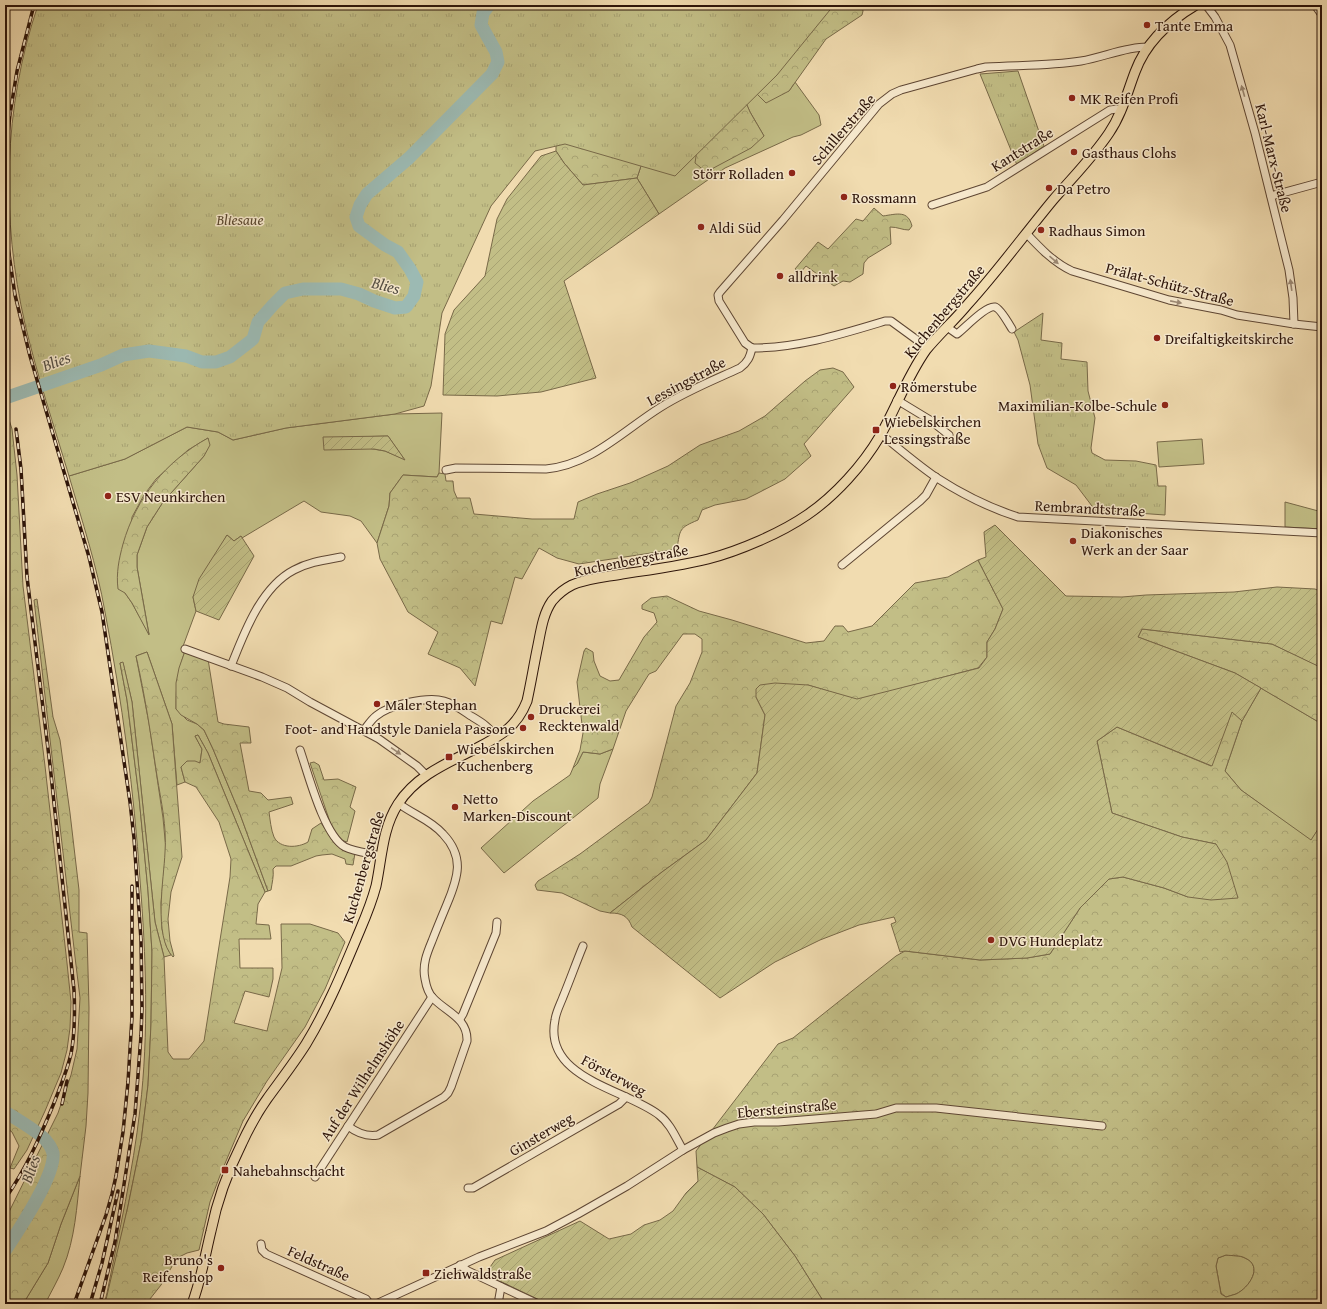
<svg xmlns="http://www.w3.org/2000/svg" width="1327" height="1309" font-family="'Gentium Book Plus',serif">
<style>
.grass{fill:#c2be86;stroke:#786948;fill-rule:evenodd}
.forest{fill:url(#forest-crowns);stroke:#786948;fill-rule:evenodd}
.park{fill:url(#park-tufts);stroke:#786948}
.garden{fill:url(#garden-furrows);stroke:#786948}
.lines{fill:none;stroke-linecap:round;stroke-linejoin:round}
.river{stroke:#9cbab3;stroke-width:13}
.minor-casing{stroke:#5e4633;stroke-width:9}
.major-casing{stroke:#2d1409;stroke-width:11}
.minor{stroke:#f6e8cc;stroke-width:7}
.major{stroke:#f1dcb0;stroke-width:9}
.rail-casing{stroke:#2d1409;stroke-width:3.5}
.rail{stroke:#f6e8cc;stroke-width:2;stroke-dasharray:6;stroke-linecap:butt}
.oneway{fill:#9c8974}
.poi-dot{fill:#8f2418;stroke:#f6e8cc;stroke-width:1.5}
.labels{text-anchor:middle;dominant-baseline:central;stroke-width:3;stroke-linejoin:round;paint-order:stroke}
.poi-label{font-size:15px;fill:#2d1409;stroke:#f6e8cc;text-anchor:start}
.street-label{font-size:15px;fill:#2d1409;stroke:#f6e8cc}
.park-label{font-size:15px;font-style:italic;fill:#5a472e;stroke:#f6e8cc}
.water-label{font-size:16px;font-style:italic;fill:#544e44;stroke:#f6e8cc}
</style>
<defs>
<pattern id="forest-crowns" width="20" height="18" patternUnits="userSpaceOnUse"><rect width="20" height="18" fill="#c2be86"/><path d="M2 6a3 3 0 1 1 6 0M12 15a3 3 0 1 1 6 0" fill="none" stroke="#a7a272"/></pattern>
<pattern id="park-tufts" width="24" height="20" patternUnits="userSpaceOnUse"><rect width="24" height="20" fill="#c2be86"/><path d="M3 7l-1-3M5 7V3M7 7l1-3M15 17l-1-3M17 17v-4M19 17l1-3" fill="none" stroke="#a7a272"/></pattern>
<pattern id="garden-furrows" width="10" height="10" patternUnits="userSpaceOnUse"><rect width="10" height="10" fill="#c2be86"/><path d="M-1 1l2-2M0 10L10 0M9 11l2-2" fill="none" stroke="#a7a272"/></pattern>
</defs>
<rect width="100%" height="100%" fill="#f1dcb0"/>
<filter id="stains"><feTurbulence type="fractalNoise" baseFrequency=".005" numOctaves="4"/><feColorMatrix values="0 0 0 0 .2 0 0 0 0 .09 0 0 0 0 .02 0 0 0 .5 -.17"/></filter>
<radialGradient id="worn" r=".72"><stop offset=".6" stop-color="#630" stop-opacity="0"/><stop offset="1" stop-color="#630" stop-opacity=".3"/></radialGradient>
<g class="grass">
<path d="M795,82l24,33 2,10 -20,10 -8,2 -68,31 -66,46 -22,-36 5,-15 122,-27 -14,-24 -13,-28 52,7z"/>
<path d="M442,413l-3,60 -2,4 -34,-2 -13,18 -1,13 -12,37 -16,-22 -11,-5 -29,-4 -17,-11 -62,37 -1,-2 -7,5 -7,-6 -34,62 3,14 -14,38 3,2c-8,23 -9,34 -9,58l11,11 10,4 7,6 9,19 27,65 28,77 -3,1 -57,-139 -10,-18 -3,1 7,13 -2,14 -19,4 4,15 -8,3 -5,-61 -25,-72 -11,4 13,67 14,95 3,32 -5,53 1,26 4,16 5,10 -7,2 -9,-35 -23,-220 -9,-39h-3l7,37 12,97 9,94 4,61 -1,72 -3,61 -7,57 -13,64 -19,87 -4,11h-1l3,-11c12,-61 26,-122 33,-184 9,-76 6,-153 0,-229 -6,-89 -18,-179 -35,-268 -8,-46 -23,-91 -36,-136l56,-17 62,-32 31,5 15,8 53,-12 109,-14zM388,436l16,23 -19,-8 -18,-3 -44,-10zM208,438l-4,18 -41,46 -16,25 -10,28v12l12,67 -17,-31 -7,-10 7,-76 12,-22 12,-16 32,-29z"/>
<path d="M1202,439l2,25 -45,3 -2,-25z"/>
<path d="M1285,502l37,10v17l-37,-2z"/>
<path d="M1261,688l61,36v99l-11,18 -70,-51 -16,-19 17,-50z"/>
<path d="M613,749l-13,35 -2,14 -94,75 -23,-25 52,-47 37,-26 3,-7 4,-4 6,-12 17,2z"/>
<path d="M80,1176c-3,30 -5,63 -17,92 -5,12 -12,24 -18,36h-22l25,-41 13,-39z"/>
<path d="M1226,1255c6,1 14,0 19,3 19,8 4,30 -9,36 -3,1 -7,2 -10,3l-5,-4 -5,-27 2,-8z"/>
</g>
<g class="forest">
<path d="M721,5h141l1,6 -1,4 -36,24 -37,52 -23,12 -22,-22 -6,3 12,28 14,24 -13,12 -45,24 -11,-9 4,-27 -57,27 -5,15 -54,7 -19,-22 -8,-12v-16z"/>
<path d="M874,208l9,8c14,-2 25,-6 29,10l-3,4c-7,0 -11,-3 -19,-3l1,17 -23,14 -4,5 -1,11 -13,8 -7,-1 -9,5 -28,-20 -6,7 -5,-4 23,-27 10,7 28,-30 7,2z"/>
<path d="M833,368l10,4 11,15 -50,57 7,12 -26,23 -27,14 -12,6 -31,6 -13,5 -4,10c-19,8 -18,9 -21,29l-98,15 -22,-6 -18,-10 -17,31 -7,-2 -13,47 -11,-3 -16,65 -15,-18 -32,-14 10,-22 -30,-20 -28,-53 -3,-16 12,-37 1,-13 13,-18 34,2 2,-4 6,1 1,7h7l1,10 3,7h13l4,16 58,5h42l4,-17 19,-8 33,-11 38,-17 32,-21 39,-14 26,-15 40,-35 15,-11z"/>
<path d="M5,407l7,22 5,46 6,111 22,180 22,197 4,39 -1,26 -3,22 -6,23 -16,38 -18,39 -13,19 -4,-1 9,-22 -7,-14 -7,-5z"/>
<path d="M208,438l2,7 -6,11 -41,46 -16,25 -10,28v12l12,68 -17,-32 -7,-10 -7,-4c-2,-16 1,-30 5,-45 13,-46 43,-83 85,-106z"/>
<path d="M978,560l25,49 -8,20 -8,13v15l-9,11 -121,32 -49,-15 -52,12 9,18 -8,58 -51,67 -44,32 -52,41 -10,-2 -38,-18 -25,-3 -2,-5 3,-4 42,-27 69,-51 3,-6 24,-91 14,-23 12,-31v-13l-7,-5h-12l-27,37 -7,3 -23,37 -13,38 -13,5 -17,-2 -6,12 -4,4 7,-18 3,-17 -6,-51 7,-31 2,-3 7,4 1,9 6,15 10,5 9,-1 25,-43 13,-15 -3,-9 -12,-4v-4l9,-7 16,-2 32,15 33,9 74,23 18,-2 11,-15h8l5,6 24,-6 43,-43 33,-6z"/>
<path d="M37,599l16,118 7,23 10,73 9,77v42l8,1 2,75 -1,85 -2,33 -6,50 -19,48 -13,39 -25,41h-18v-84l53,-107 13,-38 6,-26 3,-51 -5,-41 -41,-357z"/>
<path d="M1142,629l130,15 49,23 1,1v56l-87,-51 -97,-36z"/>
<path d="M185,651l23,8 10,63 6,2 25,3 2,16h-11l9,48 12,2 7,7 23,-3 2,7 -24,8c1,7 2,18 5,25 6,12 24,11 34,5l4,-13 9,-6 15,22 19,8 -2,12 -7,-1 -1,-5 -13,-5 -10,1 -6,1 -25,10h-15l-3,3c1,7 -1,14 -2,21l-3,1 -28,-77 -27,-65 -9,-19 -7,-6 -16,-9 -5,-6v-26l3,-15z"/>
<path d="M147,652l25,72 10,133 -11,35 -3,27 2,22 4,15 -1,1c-20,-21 -9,-78 -8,-105 2,-25 -4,-51 -8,-76 -6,-40 -12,-81 -21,-120z"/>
<path d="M123,662l9,40 23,220 9,35 4,95 5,7h16l15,-18 26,-164 1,-18 -12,-37 -23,-35 -11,-5 -4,-15 6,-6h8l5,2 2,-14 -7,-13 3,-1 10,18 57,139 -7,12 -2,20 13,1 2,14h-32l1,29h33v11l-4,18 -24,-6 -11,32 33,8 15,-63 -1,-44h29l28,9 7,9 -20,47 -20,38 -38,54 -24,40 -22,52 -11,29 -11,48 -12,3 -10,5 -16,27 -15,19h-41l23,-98 13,-64 7,-57 3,-61 1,-72 -4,-61 -9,-94 -12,-97 -7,-37z"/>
<path d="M1232,711l10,10 -17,50 16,19 70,50 11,-17v481h-497l-30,-48 -32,-42 -28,-27 -38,-20 -1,-16 82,-107 15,-6 103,-82 9,-5 75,9 47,-2 23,-4 30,-46 29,-29 14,-2 41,11 24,9 28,-53 -34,-7 -70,-24 -15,-72 20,-14 94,39zM1226,1255c6,1 14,0 19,3 19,8 4,30 -9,36 -3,1 -7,2 -10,3l-5,-3 -5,-28 2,-8z"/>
<path d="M314,762l5,3 5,15 14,-1 18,8 -6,20 5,4 -8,31 -6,-2 -8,-9 -23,-68z"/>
</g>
<g class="park">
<path d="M38,5h796l-57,70 -102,101 -110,-32 -30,7 -44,55 -49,107 -11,73 -7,20 -29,8 -109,14 -53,12 -15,-8 -31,-5 -62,32 -56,17c-15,-50 -32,-101 -44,-152 -24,-105 -22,-216 13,-319z"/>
<path d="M1018,71l26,75 -27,19 -37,-91z"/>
<path d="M1043,313l-2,27 21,3 -1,16 26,3 1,29 7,27 -4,30 1,5 13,7 31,1 20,4 2,21h8l-1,29 -70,-5 -19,-25 -29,-17 -9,-24 -8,-59 -12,-45 -4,-8z"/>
</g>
<g class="garden">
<path d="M556,151l8,12 19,22 54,-7 22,36 -95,67 32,97 -55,14 -44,4 -54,-1 2,-61 9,-24 31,-34 12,-57 10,-20 34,-43z"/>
<path d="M388,436l17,24 -20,-9 -11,-2 -50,1 -1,-13z"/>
<path d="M995,525l71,71 56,1 24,-2 88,-3 43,-5 38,2 7,3v76l-50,-24 -130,-15 -4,8 97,36 26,15 -19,33 -10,-9 -20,54 -95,-39 -20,14 15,72 70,24 34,7 11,18 11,36 -27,2 -23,-3 -24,-9 -41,-11 -14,2 -29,29 -30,46 -23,4 -47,2 -75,-9 -5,1 -9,-28 5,-2 -2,-5 -35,8 -39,15 -45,22 -55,36 -88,-71c-4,-11 -10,-14 -22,-14l52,-41 44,-32 51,-67 8,-58 -9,-18v-8l4,-4 15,-2 33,2 49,14 122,-31 8,-11v-15l8,-13 8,-20 -25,-49 8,-3 -2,-25z"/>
<path d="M227,535l7,6 7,-5 13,20 -35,64 -23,-9 -3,-14 6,-18z"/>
<path d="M697,1167l38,20 28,27 32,42 30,48h-277l-61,-29 1,-5 7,-10 85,-39 29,18 22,-5 13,-9 16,-5 13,-9 13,-18 12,-12z"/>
</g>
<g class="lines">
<g class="river">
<path d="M5,398l96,-33 22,-10 26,-4 37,5 16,6h14l14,-5 23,-18 5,-17 15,-17 12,-12 18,-4h38l18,5 15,7 21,7 11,-1 8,-11 3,-14 -7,-13 -12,-17 -13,-7 -26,-19 -3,-9 4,-12 7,-11 42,-36 83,-84 6,-12 -2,-10 -15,-27 2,-12 6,-8"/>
<path d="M5,1112c10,6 36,21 42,30 2,2 5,8 6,11 3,22 -35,78 -48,98"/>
</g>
<g class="minor-casing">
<g id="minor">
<path d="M1206,5l9,12 15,28 25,88 34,137 4,28 1,26"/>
<path d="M1315,5l7,10"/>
<path d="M1271,196l51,-14"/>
<path d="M932,205l55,-18 123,-77 7,-1 4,2"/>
<path d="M1026,233c13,14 28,30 46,38l97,29 52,10 16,5 57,9 28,3"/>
<path d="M947,327l10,7c7,-5 29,-29 38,-27 5,1 14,17 17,22"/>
<path d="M752,348l-7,-5 -26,-42 -1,-6 2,-3 63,-72 96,-116 13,-10 9,-4 76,-21 9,-2c32,-2 64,-1 95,-6 23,-4 44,-14 66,-14"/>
<path d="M752,348c46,0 90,-14 133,-27h6l37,27"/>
<path d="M897,400l33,20 19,15"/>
<path d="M881,434c18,15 37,31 56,44 25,16 53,30 81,39l304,16"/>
<path d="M446,470l10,-2 90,1c45,-4 78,-39 115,-62 25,-16 53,-27 79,-39 8,-6 10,-11 12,-20"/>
<path d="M842,565l78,-64 6,-6 10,-18"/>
<path d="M185,649l77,28 25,11 23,14 69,37 38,27 9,9"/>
<path d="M231,666c13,-33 30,-79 63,-96 15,-8 31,-10 47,-13"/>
<path d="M364,730c4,-5 7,-10 12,-14 13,-11 51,-20 68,-15 10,3 18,9 27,15 10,6 19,11 25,22"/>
<path d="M300,750c8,23 24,86 45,97 10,5 24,6 36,9"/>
<path d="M583,946c-7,17 -13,34 -20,51 -3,8 -7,15 -8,23 -12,59 71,69 104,95 11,8 17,23 24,35"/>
<path d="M460,1019l3,-5 33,-81 1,-11"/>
<path d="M348,1126c9,7 18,11 30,9l66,-38 4,-4 3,-6 16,-46c1,-23 -21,-29 -34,-43 -5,-5 -7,-13 -8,-19 -3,-14 2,-26 7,-38 5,-13 10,-25 15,-37 11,-26 18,-47 -4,-70 -12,-14 -31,-20 -45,-31"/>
<path d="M315,1177l117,-180"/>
<path d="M468,1188h5l146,-84 7,-7"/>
<path d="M261,1244l1,6 4,4 100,45 4,5"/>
<path d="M460,1265l8,6 70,33"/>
<path d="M376,1304l103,-47 67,-26 32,-17 49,-28 56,-36 31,-17 13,-5 12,-4 15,-2h24l98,-8 20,-6h40l166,18"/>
<path d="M498,1304l3,-17"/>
</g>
</g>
<g class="major-casing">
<path id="major" d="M192,1304c9,-24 13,-48 19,-73 6,-30 17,-60 31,-88 7,-15 15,-30 25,-44 13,-18 27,-36 39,-55 22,-36 38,-76 54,-114 6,-14 12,-29 16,-44 6,-28 6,-57 22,-82 17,-27 47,-40 75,-54 25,-13 43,-21 54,-49 4,-18 7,-37 11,-56 3,-15 5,-31 14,-44 5,-6 12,-12 20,-16 15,-7 33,-8 50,-11 29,-4 58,-8 86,-15 31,-8 73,-26 99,-44 28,-19 56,-50 73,-79 16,-28 27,-59 46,-86 13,-16 29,-30 42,-46 30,-33 56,-69 85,-104 19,-22 40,-43 56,-67 13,-19 18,-40 26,-61 11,-30 34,-51 61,-67"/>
</g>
<use href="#minor" class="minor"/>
<use href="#major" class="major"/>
<g class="rail-casing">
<g id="rail">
<path d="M34,5l-17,66 -7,43 -3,29 -2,53 3,51 7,48 15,61 59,201 13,55 28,190 4,36 7,102 1,67 -1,29 -6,78 -20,128 -15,62"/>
<path d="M62,1104l5,-23"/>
<path d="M5,1199c21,-30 35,-62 49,-96 6,-16 13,-32 17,-49 4,-21 4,-42 3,-64l-24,-225 -23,-188 -6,-108 -5,-40"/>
<path d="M74,1304l32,-89 6,-21 4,-18 7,-44 5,-50 4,-65v-131"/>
<path d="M90,1304l12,-41 16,-72"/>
</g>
</g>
<use href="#rail" class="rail"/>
</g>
<defs><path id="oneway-solid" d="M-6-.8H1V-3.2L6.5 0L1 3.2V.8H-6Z"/></defs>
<g class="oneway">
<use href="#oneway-solid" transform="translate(1243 91) rotate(-106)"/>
<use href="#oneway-solid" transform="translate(1054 260) rotate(41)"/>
<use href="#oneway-solid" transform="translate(1291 285) rotate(-98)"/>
<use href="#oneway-solid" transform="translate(1176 302) rotate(11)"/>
<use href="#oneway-solid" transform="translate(396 751) rotate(35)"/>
</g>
<g class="poi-dot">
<circle cx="1147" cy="25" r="4"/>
<circle cx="1072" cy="98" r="4"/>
<circle cx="1074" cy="152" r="4"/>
<circle cx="792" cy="173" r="4"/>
<circle cx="1049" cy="188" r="4"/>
<circle cx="844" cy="197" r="4"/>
<circle cx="701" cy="227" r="4"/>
<circle cx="1041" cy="230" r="4"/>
<circle cx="780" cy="276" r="4"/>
<circle cx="1157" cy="338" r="4"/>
<circle cx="893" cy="386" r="4"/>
<circle cx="1165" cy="405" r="4"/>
<rect x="872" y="426" width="8" height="8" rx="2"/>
<circle cx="108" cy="496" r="4"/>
<circle cx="1073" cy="541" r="4"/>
<circle cx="377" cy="704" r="4"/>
<circle cx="531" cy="717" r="4"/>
<circle cx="523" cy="728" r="4"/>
<rect x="445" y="753" width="8" height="8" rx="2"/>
<circle cx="455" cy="807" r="4"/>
<circle cx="991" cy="940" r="4"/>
<rect x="221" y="1166" width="8" height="8" rx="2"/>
<circle cx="221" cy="1268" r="4"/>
<rect x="422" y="1269" width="8" height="8" rx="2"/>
</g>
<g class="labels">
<g class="poi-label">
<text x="1155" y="25">Tante Emma</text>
<text x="1080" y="98">MK Reifen Profi</text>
<text x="1082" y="152">Gasthaus Clohs</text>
<text x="784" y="173" text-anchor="end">Störr Rolladen</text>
<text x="1057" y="188">Da Petro</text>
<text x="852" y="197">Rossmann</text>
<text x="709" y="227">Aldi Süd</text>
<text x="1049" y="230">Radhaus Simon</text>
<text x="788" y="276">alldrink</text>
<text x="1165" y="338">Dreifaltigkeitskirche</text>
<text x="901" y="386">Römerstube</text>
<text x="1157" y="405" text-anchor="end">Maximilian-Kolbe-Schule</text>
<text x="884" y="421">Wiebelskirchen<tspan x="884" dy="17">Lessingstraße</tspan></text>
<text x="116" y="496">ESV Neunkirchen</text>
<text x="1081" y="532">Diakonisches<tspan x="1081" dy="17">Werk an der Saar</tspan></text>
<text x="385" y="704">Maler Stephan</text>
<text x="539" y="708">Druckerei<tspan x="539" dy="17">Recktenwald</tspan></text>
<text x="515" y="728" text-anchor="end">Foot- and Handstyle Daniela Passone</text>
<text x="457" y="748">Wiebelskirchen<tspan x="457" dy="17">Kuchenberg</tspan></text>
<text x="463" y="798">Netto<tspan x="463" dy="17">Marken-Discount</tspan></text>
<text x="999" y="940">DVG Hundeplatz</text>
<text x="233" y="1170">Nahebahnschacht</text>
<text x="213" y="1259" text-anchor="end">Bruno's<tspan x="213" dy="17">Reifenshop</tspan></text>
<text x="434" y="1273">Ziehwaldstraße</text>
</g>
<g class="street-label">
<text transform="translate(843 129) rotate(-49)">Schillerstraße</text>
<text transform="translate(1022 149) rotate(-32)">Kantstraße</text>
<text transform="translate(1274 158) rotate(76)">Karl-Marx-Straße</text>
<text transform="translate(1170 284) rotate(15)">Prälat-Schütz-Straße</text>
<text transform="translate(944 311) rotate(-50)">Kuchenbergstraße</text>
<text transform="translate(686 381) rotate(-28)">Lessingstraße</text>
<text transform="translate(1090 508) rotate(3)">Rembrandtstraße</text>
<text transform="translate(631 560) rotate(-11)">Kuchenbergstraße</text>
<text transform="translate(363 867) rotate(-74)">Kuchenbergstraße</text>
<text transform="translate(614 1075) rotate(28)">Försterweg</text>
<text transform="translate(362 1080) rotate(-57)">Auf der Wilhelmshöhe</text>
<text transform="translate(787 1108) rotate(-5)">Ebersteinstraße</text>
<text transform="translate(541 1134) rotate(-30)">Ginsterweg</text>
<text transform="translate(319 1263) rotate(24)">Feldstraße</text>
</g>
<g class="park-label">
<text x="240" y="219">Bliesaue</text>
</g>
<g class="water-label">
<text transform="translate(386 285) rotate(15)">Blies</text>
<text transform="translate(56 361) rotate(-20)">Blies</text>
<text transform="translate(30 1169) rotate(-71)">Blies</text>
</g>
</g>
<rect width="1327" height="1309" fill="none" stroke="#f1dcb0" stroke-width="20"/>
<rect x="6" y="6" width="1315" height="1297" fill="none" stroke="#2d1409" stroke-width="2"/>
<rect x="10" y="10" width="1307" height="1289" fill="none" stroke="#2d1409"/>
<rect width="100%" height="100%" filter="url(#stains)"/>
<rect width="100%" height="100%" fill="url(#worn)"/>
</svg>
